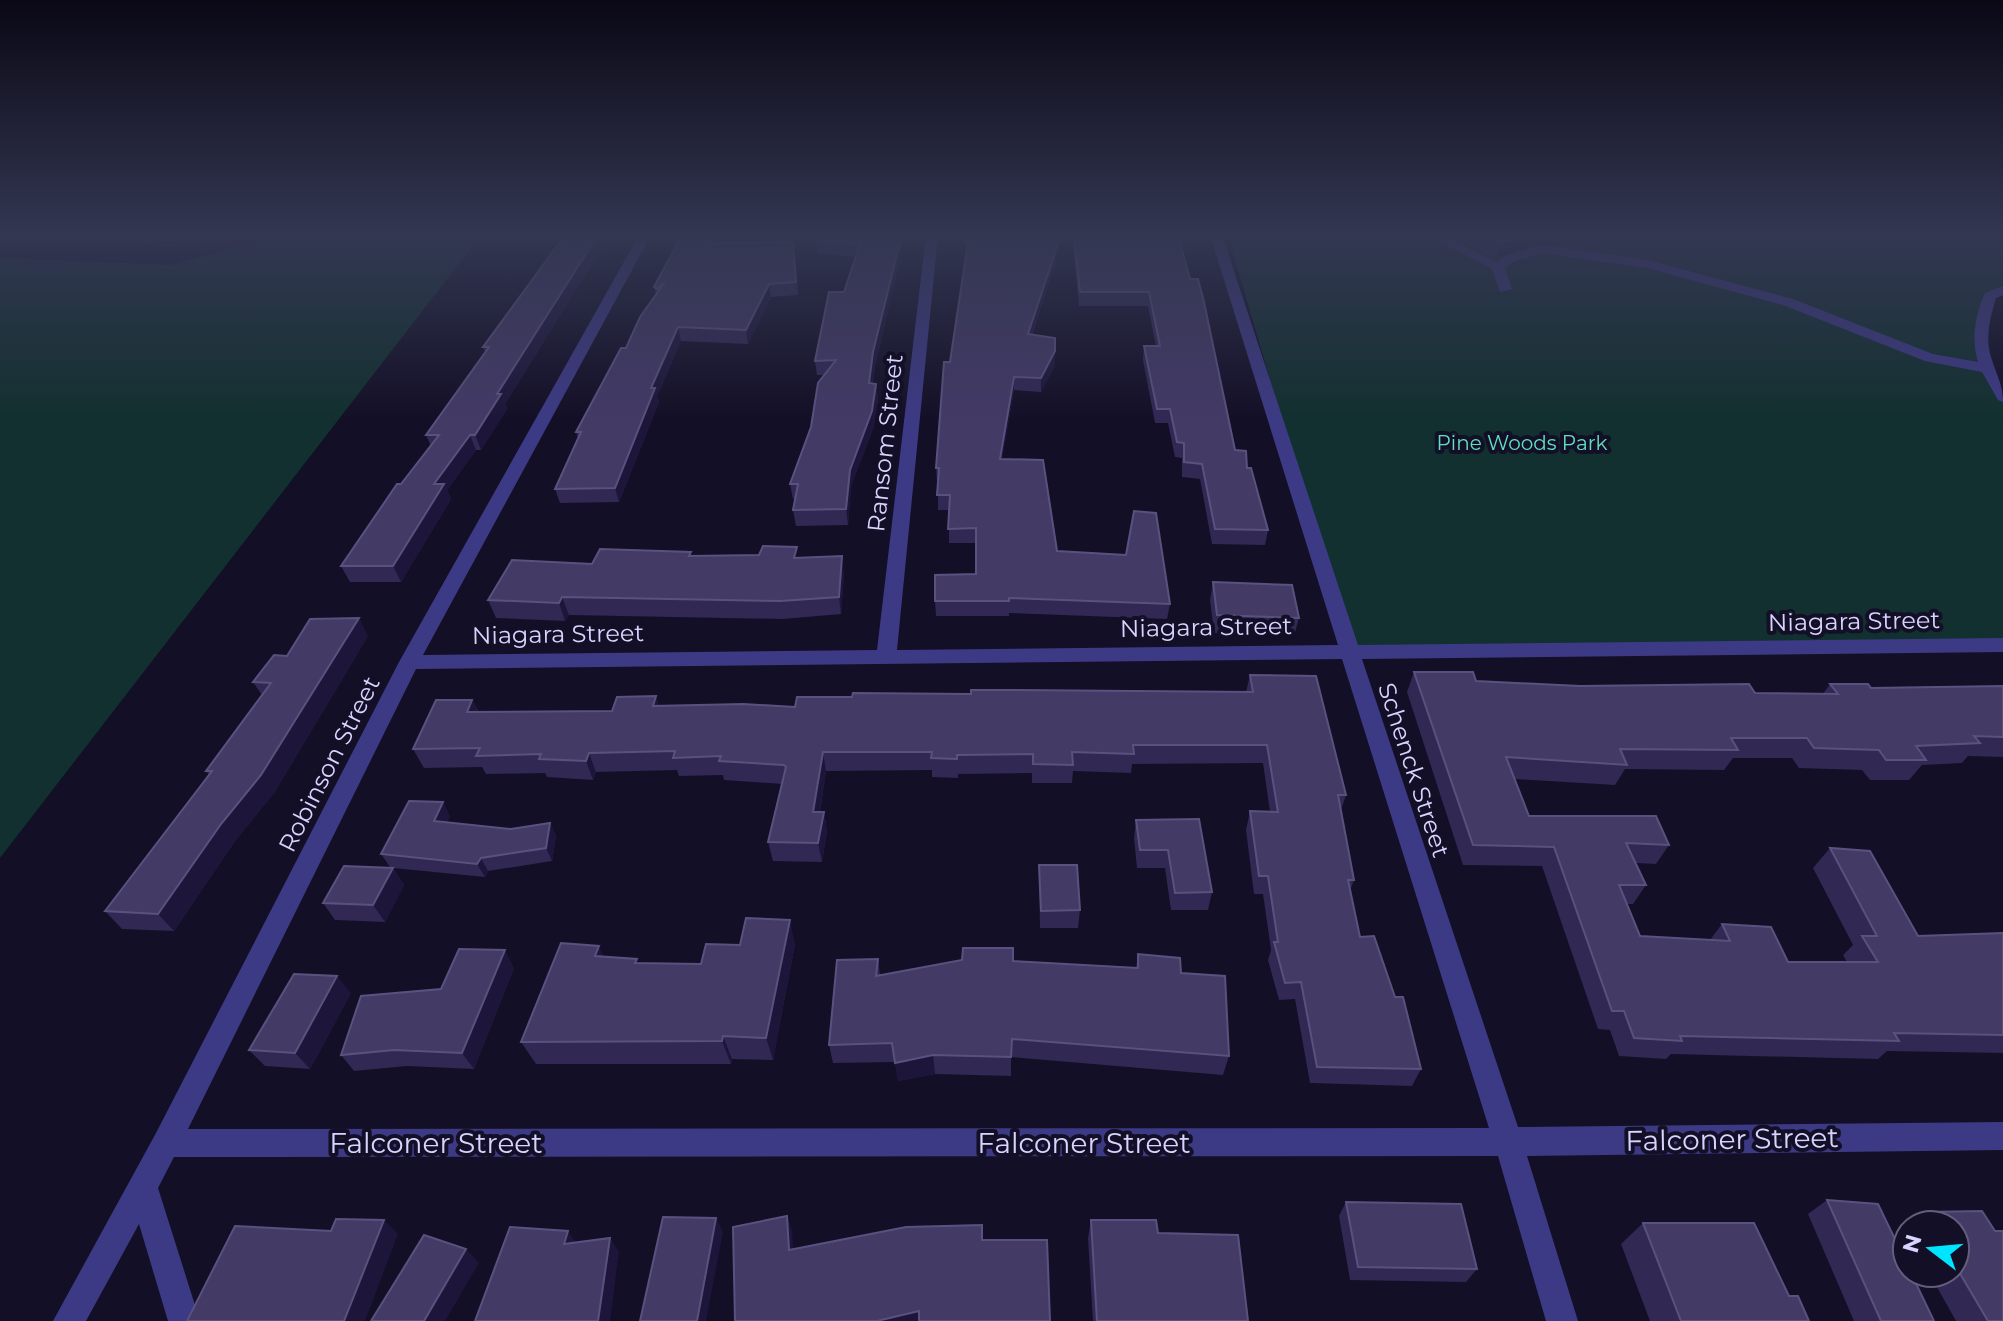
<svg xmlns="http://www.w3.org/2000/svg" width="2003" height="1321" font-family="Montserrat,sans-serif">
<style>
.green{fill:#12302f}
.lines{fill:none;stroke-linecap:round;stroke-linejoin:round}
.minor{fill:#3d3a85;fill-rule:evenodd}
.wall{fill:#312854}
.shaded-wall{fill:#1d163a}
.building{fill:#433a66;stroke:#5a527e;stroke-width:2}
.labels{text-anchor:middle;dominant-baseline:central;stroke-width:8;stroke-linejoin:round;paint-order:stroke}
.far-park-label{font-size:20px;fill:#5fe0c0;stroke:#130f26}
.street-label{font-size:24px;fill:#d9d4ff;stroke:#130f26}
.near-street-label{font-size:28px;fill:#d9d4ff;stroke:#130f26}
</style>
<rect width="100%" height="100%" fill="#130f26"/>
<g class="green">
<path d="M280,235h201l-481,623v-600l171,7z"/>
<path d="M1228,235h775v55l-13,6 -3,72 16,29v248l-654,7z"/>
</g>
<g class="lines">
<g class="minor">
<path d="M142,235h93l-6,4 -84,3 -6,-4z"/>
<path d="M639,235h12l-228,420 454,-5 49,-415h12l-41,415 441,-5 -128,-410h12l136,410 645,-7v14l-641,7 156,468 485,-5v28l-476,6 51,165h-32l-48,-165 -1324,1 -16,31 42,133h-32l-29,-97 -53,97h-33l103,-188 243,-471zM1342,659l147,469 -1301,1 228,-460z"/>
<path d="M1427,235h16l54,27 8,-6 38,-11 105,15 145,39 140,55 45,8c-7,-23 -3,-47 7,-69l18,-7v9l-7,3c-6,20 -11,39 -5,59 5,17 12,27 12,45l-5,-2 -16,-28 -57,-11 -142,-56 -136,-37 -104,-15 -30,9 -8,6 7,21 -12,3 -8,-23z"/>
</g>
</g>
<g class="wall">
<path d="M565,235h45l-105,169 2,5 -26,41h-5l-29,40 4,9 -50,83h-51l-9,-16 90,-120 -5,-11 59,-83 -2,-5z"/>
<path d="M682,235h51l-8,8 70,11 3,41 -27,2 -23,47 -67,-3 -24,55 2,6 -40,100 -59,1 -5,-14 23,-51 -2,-6 50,-84 30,-53 -2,-8z"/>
<path d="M965,235h99l-32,100 23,30 -14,27 -27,-2 -12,69 55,92 113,53 -3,15 -158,-6v3h-73l-1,-15 41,-27v-31h-27v-33h-11v-28h-1l-1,-14 14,-106 16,-107h-1z"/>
<path d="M1072,235h106l57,215 12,18 21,62 -3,15 -53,-1 -12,-65 -18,-2v-19l-7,-1 -7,-34h-13l-12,-63 1,-14h12l-8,-40h-69z"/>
<path d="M1450,235h79l-4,13 -29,10z"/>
<path d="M900,238l2,13 -27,115 -2,17 3,1 2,15 -4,27 -23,60 -3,39 -52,1 -3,-16 2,-11h-2l-3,-15 21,-57 13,-52h-7l-2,-14 29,-69 12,-35 -38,-4 -2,-13z"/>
<path d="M691,552v4l108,2 45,16 -3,40 -58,5 -214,-4 -4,6 -69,-3 -8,-18 104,-36z"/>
<path d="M1213,582l86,36 -5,18 -80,-3 -4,-33z"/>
<path d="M368,636l-94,157 -39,48 -61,90 -52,-2 -17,-18 104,-136 -3,-4 56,-76 -9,-13 34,-26z"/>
<path d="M1414,672l62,9 279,12 68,1 7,-10 41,4 132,-2v71l-35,-1 -6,7 -40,2 -13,15h-39l-8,-10 -63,-2 -7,-10h-59l-9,12 -99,-1 -10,16 -100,-6 14,37 140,29 -13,19 -20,-1 10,22 -13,19h-6l13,32 70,4 12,-16 66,38h59l-4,-7 10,-10 -40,-77 17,-20 88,88 85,-3v120l-116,-2 -9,8 -207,-5 -5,5 -47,-3 -9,-26 -12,-1 -56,-163 -79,-1 -56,-173z"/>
<path d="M1250,675l96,120 -5,15 13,70 -4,11 10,46 61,132 -9,17 -102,-3 -15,-84 -16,1 -11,-40 3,-10 -8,-56h-9l-8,-64 4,-19 20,1 -7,-49 -131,1 -1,9 -58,-2 -1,12h-40v-10l-74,1v4l-26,-1v-7l-106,1 -6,41h4l3,19 -5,31 -49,-1 -5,-19 15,-58 -59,-4 -1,-5 -44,1 -2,-6 -81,2 -3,8 -46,-3 -2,-4 -59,1 -4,-7 -58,1 -11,-19 59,-49 6,11h134l47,-5 136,1 57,-10 119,-3 275,-2z"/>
<path d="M450,816l-3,6 64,7 39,-6 6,13 -4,25 -64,10 -3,6 -92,-9 11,17 -19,37 -50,-2 -12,-17 67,-36 -9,-13z"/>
<path d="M1136,820l76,72 -4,18h-37l-6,-42h-28l-3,-30z"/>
<path d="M1039,865l41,45 -2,18h-38z"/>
<path d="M795,944l-22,116 -41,-1 -1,5h-195l-15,-22 83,-85 35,6 62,1 39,-19z"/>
<path d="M1138,954l43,19 48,83 -6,19 -212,-18v19l-76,-2 -37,7 -3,-19 -62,1 -4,-18 49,-86 2,16 133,-14 123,7z"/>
<path d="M514,968l-40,101 -67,-3 -53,5 -13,-16 100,-66z"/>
<path d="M351,993l-41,76 -45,-3 -16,-16z"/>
<path d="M1827,1200l107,121h-80l-46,-107z"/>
<path d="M1346,1202l131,67 -11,13 -116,-2 -11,-64z"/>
<path d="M1982,1211l13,20h8v90h-47l-27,-48h26v-48h-48v9l-5,-8 22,-14z"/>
<path d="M1091,1220l67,13 90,88h-155l-5,-83z"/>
<path d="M1643,1223l146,73 20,25h-159l-29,-77z"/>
</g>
<g class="shaded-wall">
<path d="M598,235h12l-105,169 2,5 -26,41 -6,-15 22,-41z"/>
<path d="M717,235h16l-22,20 -2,-12z"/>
<path d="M1061,235h3l-37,113 1,-14z"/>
<path d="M1523,235h6l-4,13 -29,10 5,-15z"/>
<path d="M901,238l1,13 -27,115 -4,32 -2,-15 4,-31z"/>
<path d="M769,284l2,13 -23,47 -2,-14z"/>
<path d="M678,327l3,14 -24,55 2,6 -40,100 -4,-14 36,-100z"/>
<path d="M1055,351v14l-14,27v-14z"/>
<path d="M1014,377v13l-14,83v-14z"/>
<path d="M876,384l2,15 -4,27 -23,60 -3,39 -2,-16 4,-39z"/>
<path d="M470,435l6,15 -29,40 4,9 -50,83 -8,-16 41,-82z"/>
<path d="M842,556l2,18 -3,40 -2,-17z"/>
<path d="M562,597l7,18 -4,6 -6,-18z"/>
<path d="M359,618l9,18 -94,157 -39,48 -61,90 -16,-17z"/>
<path d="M656,696l6,19 -9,-9z"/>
<path d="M472,700l9,19 -14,-7z"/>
<path d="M823,752l3,19 -9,60 -4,-19z"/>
<path d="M589,753l7,19 -3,8 -7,-19z"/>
<path d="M443,802l7,14 -9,18 -7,-13z"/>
<path d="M824,812l3,19 -5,31 -4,-19z"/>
<path d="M550,823l6,13 -4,25 -6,-13z"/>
<path d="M481,858l7,13 -3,6 -8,-13z"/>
<path d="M393,868l11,17 -19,37 -12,-17z"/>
<path d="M790,920l5,24 -22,116 -7,-22z"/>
<path d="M599,946l11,24 -15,-14z"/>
<path d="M505,950l9,18 -40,101 -12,-16z"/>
<path d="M337,976l14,17 -41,76 -15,-16z"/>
<path d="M723,1036l9,23 -1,5 -9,-23z"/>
<path d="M933,1055l2,19 -37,7 -3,-18z"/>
<path d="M787,1216l5,14 2,34 -5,-14z"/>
<path d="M716,1218l7,14 -17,89h-9z"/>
<path d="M384,1220l14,14 -33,87h-21z"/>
<path d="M568,1231l10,14 -14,-1z"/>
<path d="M610,1238l9,14 -9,69h-12z"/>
<path d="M466,1249l13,14 -34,58h-21z"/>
<path d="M919,1311l2,10h-44z"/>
</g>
<g class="building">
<path d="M565,235h33l-101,159h4l-26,41h-5l-36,49h10l-51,82h-52l56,-82h4l38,-49h-13l63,-88h-6z"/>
<path d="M682,235h35l-8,8 84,-1 3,40 -27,2 -23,46 -68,-3 -27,61h4l-40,100 -60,1 26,-57h-5l45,-84h5l14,-31 25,-35 -8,7 -3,-2z"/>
<path d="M818,235h79l-1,2 5,1 -28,114 -4,31 7,1 -4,27 -22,59 -4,39 -53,1 5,-26h-8l21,-57 7,-44 18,-23 -21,1 14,-69h15l16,-48 -44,-4z"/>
<path d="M965,235h96l-33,99 27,4v13l-14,27 -27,-1 -14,82 43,1 14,91 69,4 8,-44 22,2 14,91 -161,-6v3h-74v-26l41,-1v-46l-28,1 2,-34h-13l2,-27h-3l8,-106h6l18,-120h-4z"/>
<path d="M1074,235h104l12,44h8l6,23 31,148 11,1 1,17h4l17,62 -53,-1 -13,-65 -18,-2v-19l-7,-1 -7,-33h-13l-13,-63h16l-11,-54h-69z"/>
<path d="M1485,235h38l-22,8z"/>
<path d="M763,546l34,1 -3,11 48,-2 -3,41 -59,4 -218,-4 -3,6 -71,-3 24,-40 80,4 8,-15 91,3 -2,4 70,-1z"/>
<path d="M1213,582l79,3 7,33 -82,-3z"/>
<path d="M359,618l-98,157 -40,49 -63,90 -53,-3 107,-140h-6l65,-88 -18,-1 21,-27 13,1 23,-37z"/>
<path d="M1414,672h59l3,9 104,5 169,-2 6,9 83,1 -8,-10h38l3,4 132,-2v51l-29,-1 6,7 -64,3 10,14h-40l-7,-10 -65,-2 -7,-10h-76l7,12 -118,-1 7,16 -121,-8 23,59h127l13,29 -43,-2 20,42h-27l21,51 90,5 -8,-17 49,3 17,35h90l-16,-26h15l-47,-88 40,3 48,85 85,-3v102l-109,-2 5,8 -219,-5 2,5 -48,-3 -10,-27h-12l-58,-164 -81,-2z"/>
<path d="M1250,675l66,1 30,119h-8l16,85h-6l12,57 14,-1 21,61h8l18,72 -104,-2 -16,-85 -16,1 -11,-41h4l-10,-66h-9l-9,-65 28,1 -11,-67h-134l1,9 -62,-2 1,13 -40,-1v-10l-76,1v4l-26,-1 1,-6h-109l-10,60h11l-6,31 -50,-1 18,-75 -2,-2 -65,-4 2,-5 -48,2 2,-7 -86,2 -3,8 -47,-2 2,-5 -65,2 4,-8 -67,1 23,-49h36l-5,12 145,-1 5,-14 39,-1 -3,10 90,-2 52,3 2,-10h55l1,-4 118,1v-4h35l247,2z"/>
<path d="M409,801l34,1 -9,19 77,8 39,-6 -4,25 -65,10 -4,6 -96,-10z"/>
<path d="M1199,819l13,73 -37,1 -7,-43h-28l-4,-30z"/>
<path d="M1039,865h38l3,45 -39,1z"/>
<path d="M344,866l49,2 -20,37 -50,-2z"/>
<path d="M746,918l44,2 -24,118 -43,-2 -1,5 -201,1 40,-99 38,3 -4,10 42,3 -2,4 66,1 5,-20 34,1z"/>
<path d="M963,948h50v13l125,7v-14l42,4 1,15 44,3 4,80 -217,-17 -1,18 -78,-2 -38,8 -3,-20 -63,2 8,-85 41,-1 -2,17 86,-16z"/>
<path d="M459,949l46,1 -43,103 -68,-3 -53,5 20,-59 80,-7z"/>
<path d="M294,974l43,2 -42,77 -46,-3z"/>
<path d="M1827,1200l51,4 29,60v9h4l23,48h-53z"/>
<path d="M1346,1202l115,2 16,65 -119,-2z"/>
<path d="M1982,1211l13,20h8v90h-15l-33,-56v-40h-23l-8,-13z"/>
<path d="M787,1216l2,34 117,-23 76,-2v15h65l3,81h-131v-10l-42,10h-142l-2,-94z"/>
<path d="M663,1217l53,1 -19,103h-57z"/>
<path d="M336,1219l48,1 -40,101h-157l48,-95 96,5z"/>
<path d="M1091,1220h65l2,13 80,2 10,86h-151z"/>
<path d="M1643,1223h111l35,73h9l11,25h-128z"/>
<path d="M510,1227l58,4 -4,13 46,-6 -12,83h-123z"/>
<path d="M424,1235l42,14 -42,72h-53z"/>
</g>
<linearGradient id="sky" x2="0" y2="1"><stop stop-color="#0a0815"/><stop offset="0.56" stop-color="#333752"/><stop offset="1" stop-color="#333752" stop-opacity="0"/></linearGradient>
<rect width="2003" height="420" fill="url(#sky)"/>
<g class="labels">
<g class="far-park-label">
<text x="1522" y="443">Pine Woods Park</text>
</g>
<g class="street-label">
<text transform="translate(885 443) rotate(-84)">Ransom Street</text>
<text transform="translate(1854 621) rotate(-1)">Niagara Street</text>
<text transform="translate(1206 627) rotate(-1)">Niagara Street</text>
<text transform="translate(558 634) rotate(-1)">Niagara Street</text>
<text transform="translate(329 764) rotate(-63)">Robinson Street</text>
<text transform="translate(1414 770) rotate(72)">Schenck Street</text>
</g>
<g class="near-street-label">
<text transform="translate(1732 1139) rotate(-1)">Falconer Street</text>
<text x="436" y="1143">Falconer Street</text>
<text x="1084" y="1143">Falconer Street</text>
</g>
</g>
<g transform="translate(1931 1249) rotate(286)"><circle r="38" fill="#130f26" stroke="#625e7d" stroke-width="2"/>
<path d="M0-6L14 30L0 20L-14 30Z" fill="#00e5ff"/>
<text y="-12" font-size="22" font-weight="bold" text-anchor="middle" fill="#d9d4ff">N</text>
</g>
</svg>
